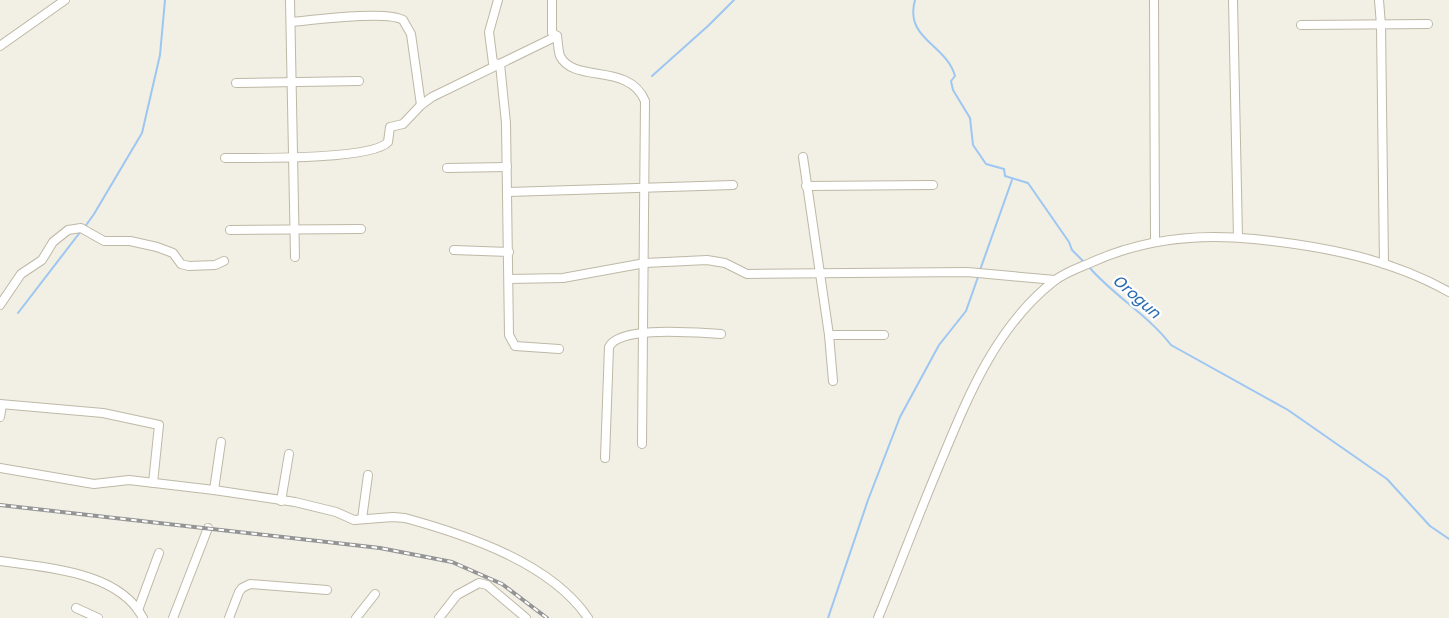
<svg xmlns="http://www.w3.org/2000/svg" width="1449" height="618" font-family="'Golos Text',sans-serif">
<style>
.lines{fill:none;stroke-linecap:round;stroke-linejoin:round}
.stream{stroke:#9dc7f2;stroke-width:2}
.minor-casing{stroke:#beb8a6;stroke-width:10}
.minor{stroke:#fff;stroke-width:8}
.rail-casing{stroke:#949494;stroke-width:4}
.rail{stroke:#fff;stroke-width:2;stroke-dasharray:5.5;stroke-linecap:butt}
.labels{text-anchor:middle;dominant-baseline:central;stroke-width:4.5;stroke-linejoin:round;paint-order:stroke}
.water-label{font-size:16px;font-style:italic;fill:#2a6bb2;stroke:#fff}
</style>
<rect width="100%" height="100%" fill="#f2efe4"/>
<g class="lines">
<g class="stream">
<path d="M915,0c-11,39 31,44 40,76l-4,5 2,9 17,28 3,27 13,19 18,5 1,7 23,7 41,59 3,8 12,12"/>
<path d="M652,76l57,-51 25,-25"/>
<path d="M84,228l10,-14 48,-81 18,-78 5,-55"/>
<path d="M1089,267c25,29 59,48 82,78l117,65 99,69 43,47 19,13"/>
<path d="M980,270l32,-90"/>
<path d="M18,313l63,-82"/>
<path d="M828,618l40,-118 32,-83 39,-72 27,-34 12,-34"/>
</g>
<g class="minor-casing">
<g id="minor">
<path d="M290,0l5,257"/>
<path d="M498,0l-9,32 4,31 7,1 6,59 3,212 6,11 44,3"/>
<path d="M552,0v33l5,3c1,6 1,14 3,20 14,28 69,6 85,45l-3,343"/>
<path d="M1154,0l1,240"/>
<path d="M1233,0l5,237"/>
<path d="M1379,0l2,25 3,239"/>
<path d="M291,22c22,-2 96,-12 112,-2l8,14 10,71"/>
<path d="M1301,25l127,-1"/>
<path d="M0,46l65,-46"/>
<path d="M236,83l123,-2"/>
<path d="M803,157l26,178 4,46"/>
<path d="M225,158c29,0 147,2 163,-16l2,-15 13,-3 18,-19 11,-8 125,-61"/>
<path d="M447,168l60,-1"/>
<path d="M806,186l127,-1"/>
<path d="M508,192l225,-7"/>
<path d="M230,230l131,-1"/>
<path d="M454,250l55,2"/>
<path d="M509,279l54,-1 82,-15 62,-3 18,3 22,11 220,-2 88,8"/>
<path d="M0,305l21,-31 21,-14 11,-18 15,-12 13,-2 23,13h26l27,6 16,6 8,11 8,2 26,-1 9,-4"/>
<path d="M829,335h55"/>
<path d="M0,404l103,9 56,12 -6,58"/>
<path d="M0,417l2,-12"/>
<path d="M605,458l4,-111c11,-22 88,-14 112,-13"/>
<path d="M0,468l94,16 35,-4 85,10 81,12 41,10 18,8 39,-3 12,1c62,17 146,45 183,100"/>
<path d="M214,490l7,-48"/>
<path d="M281,501l8,-47"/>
<path d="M362,519l6,-44"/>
<path d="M0,561c46,7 119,10 143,57"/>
<path d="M76,608l22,10"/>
<path d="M138,610l21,-57"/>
<path d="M173,618l35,-90"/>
<path d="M229,618l10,-26 3,-4 8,-4 77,6"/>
<path d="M356,618l19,-24"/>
<path d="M439,618l18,-23 22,-12 8,2 39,33"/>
<path d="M878,618c21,-51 40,-102 61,-152 28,-67 56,-139 115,-185 10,-8 24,-13 36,-18 52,-24 106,-30 164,-24 67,7 135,19 195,53"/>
</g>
</g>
<use href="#minor" class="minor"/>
<g class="rail-casing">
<path id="rail" d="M0,505l380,43 72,14 50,22 45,34"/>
</g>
<use href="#rail" class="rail"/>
</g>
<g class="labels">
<g class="water-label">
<text transform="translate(1137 296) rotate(41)">Orogun</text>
</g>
</g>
</svg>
